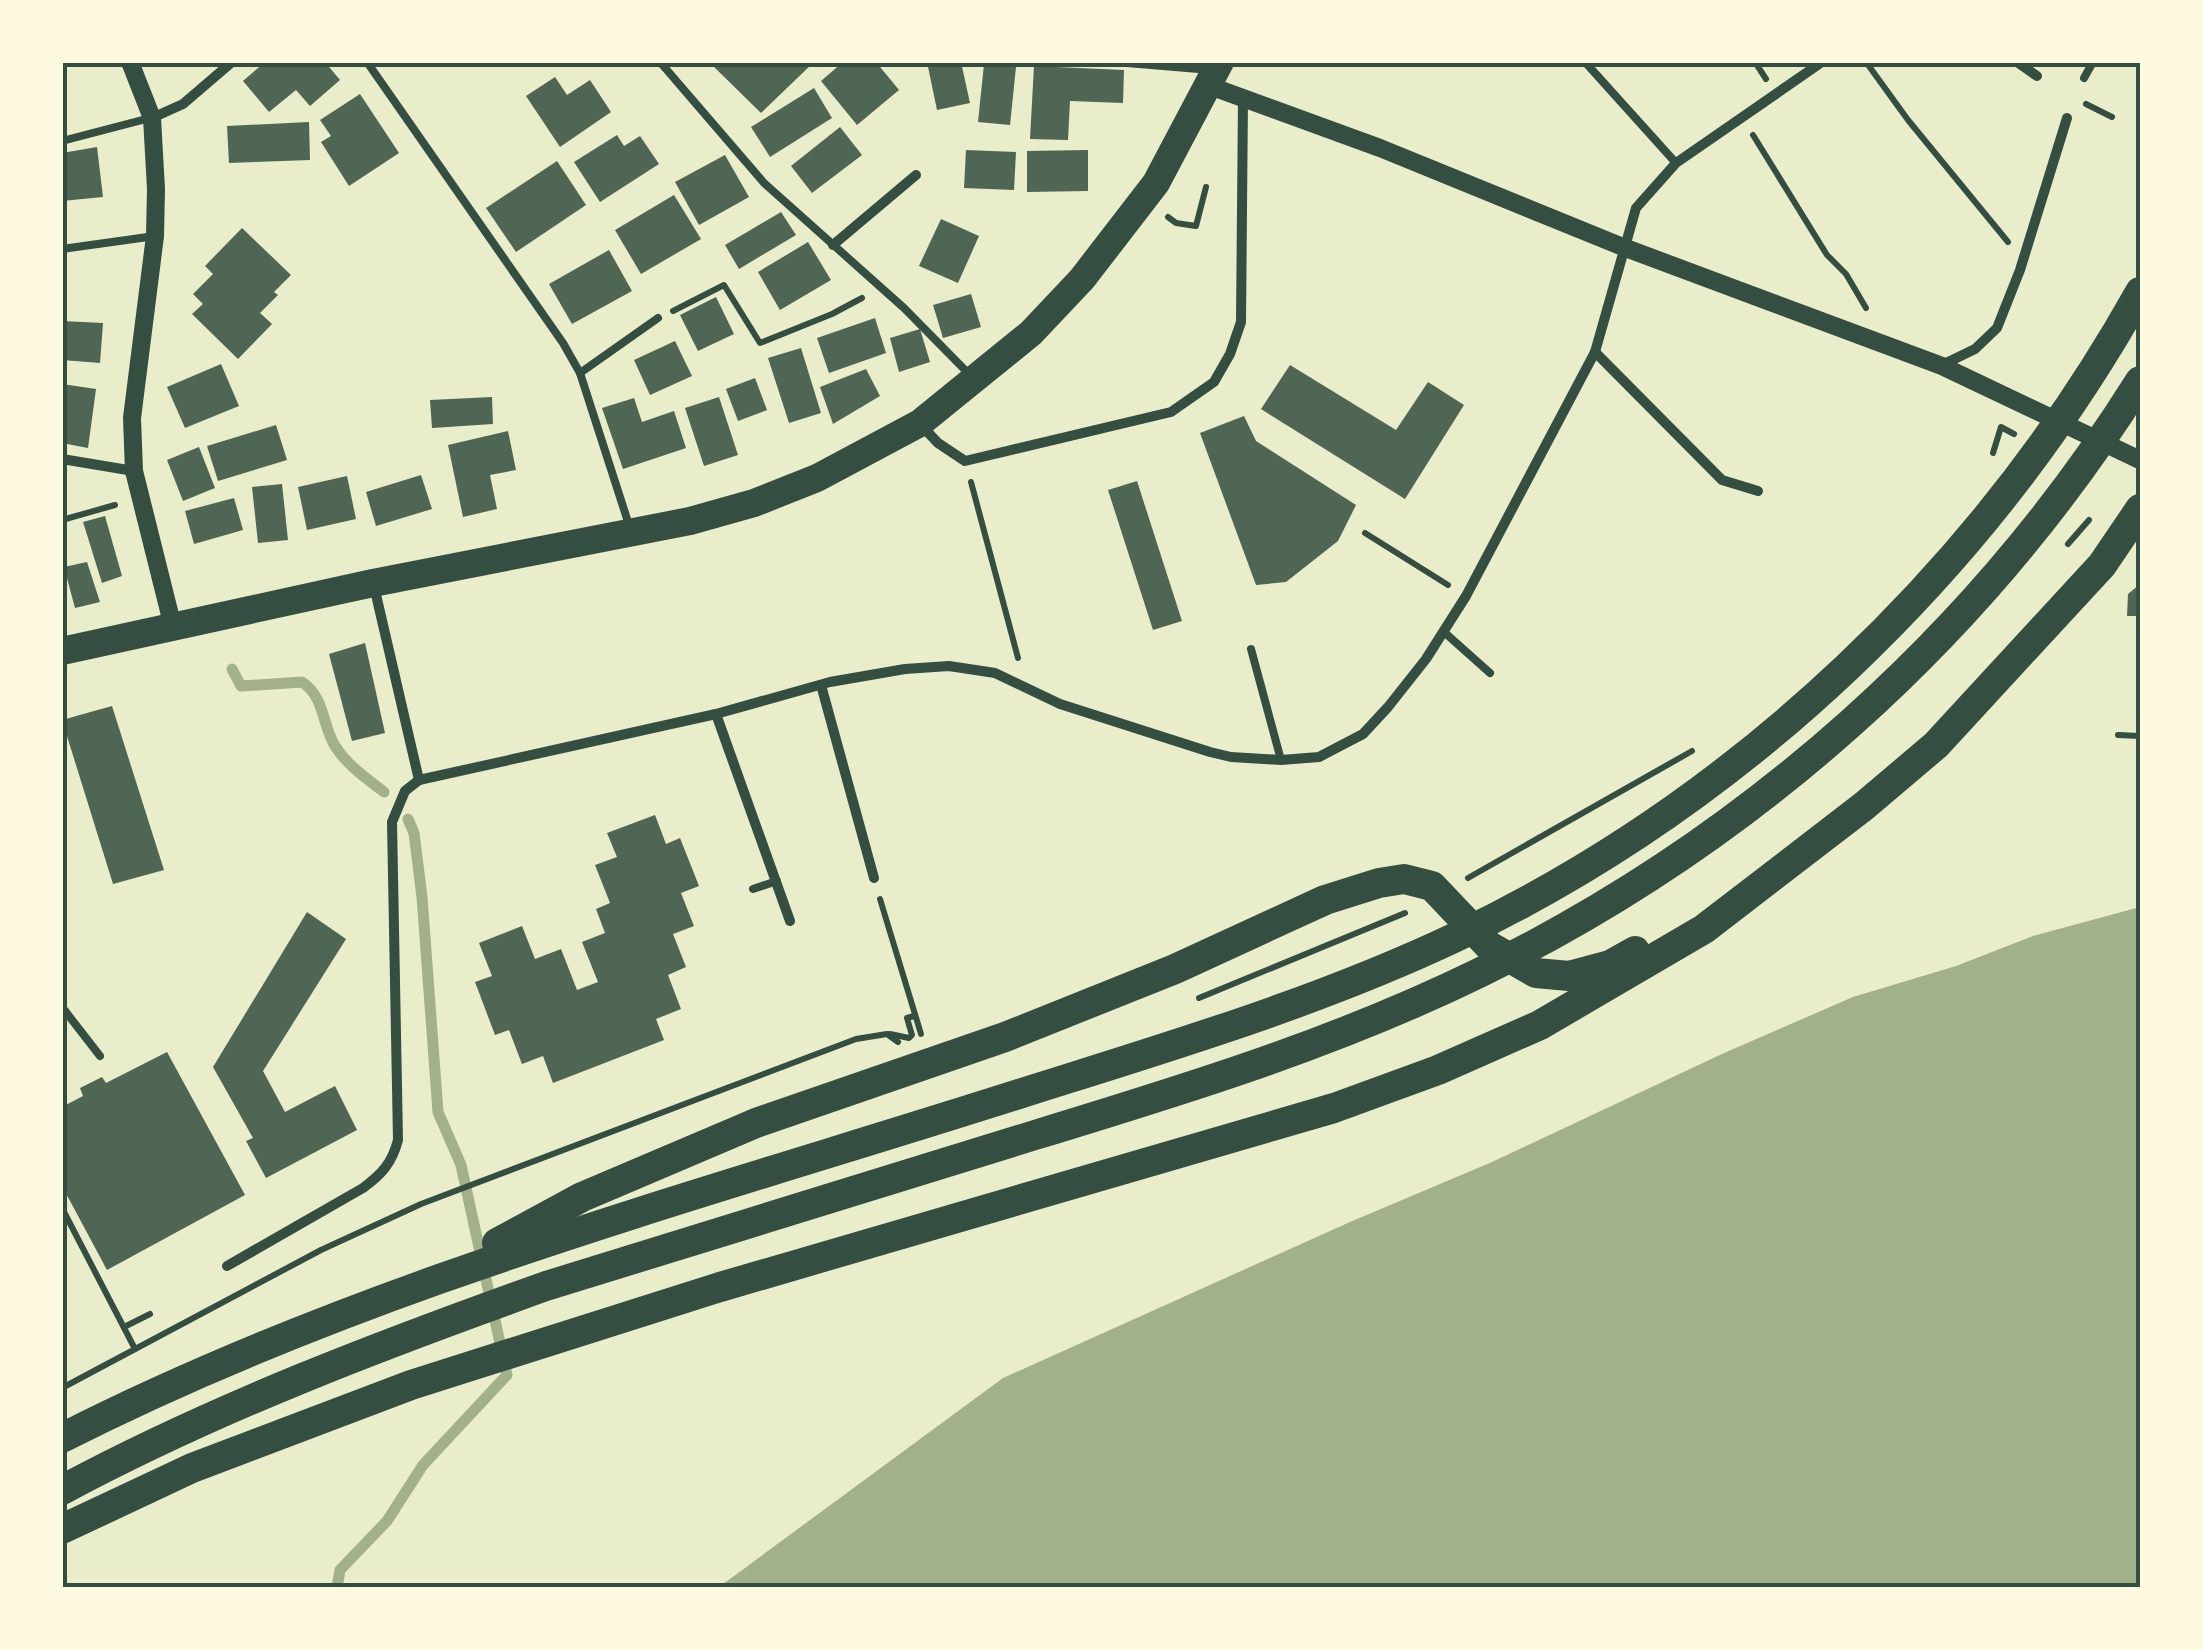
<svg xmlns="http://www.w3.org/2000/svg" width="2203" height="1650" font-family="Barlow,sans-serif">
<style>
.water{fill:#a3b18a}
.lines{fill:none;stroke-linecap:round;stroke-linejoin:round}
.stream{stroke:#a3b18a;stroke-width:11}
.building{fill:#4f6655}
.path{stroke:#344e41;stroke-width:6}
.service{stroke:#344e41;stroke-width:8}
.minor{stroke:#344e41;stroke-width:10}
.tertiary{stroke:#344e41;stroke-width:18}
.trunk{stroke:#344e41;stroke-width:28}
.motorway{stroke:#344e41;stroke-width:30}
.neatline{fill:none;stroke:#344e41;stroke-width:4}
</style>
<rect width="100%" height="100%" fill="#e9edc9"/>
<path class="water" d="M2140,907v680h-1421l284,-209 347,-156 142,-60 232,-109 129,-56 103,-31 77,-30z"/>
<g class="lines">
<g class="stream">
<path d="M232,669l9,17 61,-4c23,15 20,43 33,64 12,19 31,32 49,46"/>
<path d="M337,1588l3,-18 47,-49 36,-56 84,-90 -46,-210 -23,-53 -16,-215 -8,-64 -6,-14"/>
</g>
</g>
<g class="building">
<path d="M265,62h60l15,18 -30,26 -14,-16 -27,22 -26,-31z"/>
<path d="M709,62h105l-53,51z"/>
<path d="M843,62h33l23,28 -42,35 -36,-44z"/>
<path d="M927,62h34l9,41 -33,7z"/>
<path d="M984,64l32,3 -6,58 -32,-3z"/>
<path d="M1034,66l90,4 -1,33 -53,-2 -2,39 -38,-1z"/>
<path d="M555,77l12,18 23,-15 21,32 -51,35 -34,-51z"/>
<path d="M814,88l18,30 -62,39 -19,-30z"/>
<path d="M360,94l39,59 -50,33 -28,-44 10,-6 -11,-16z"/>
<path d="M309,122l1,38 -81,3 -2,-37z"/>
<path d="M840,127l22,28 -50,38 -21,-27z"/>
<path d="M617,135l7,11 16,-10 19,28 -59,38 -26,-40z"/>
<path d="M97,147l6,50 -41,4v-48z"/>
<path d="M966,150l50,2 -2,38 -50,-2z"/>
<path d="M1088,150v41l-61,1v-41z"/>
<path d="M725,155l24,42 -50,28 -24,-43z"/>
<path d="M557,161l29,44 -70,47 -30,-44z"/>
<path d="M674,195l27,44 -60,35 -26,-44z"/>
<path d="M781,212l15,23 -57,34 -14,-24z"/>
<path d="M941,219l38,17 -21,47 -39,-17z"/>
<path d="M242,228l49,47 -17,17 4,3 -18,18 12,11 -34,35 -46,-45 11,-10 -10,-10 20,-20 -8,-8z"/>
<path d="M808,242l23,38 -51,30 -22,-38z"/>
<path d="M609,250l23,41 -60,33 -23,-40z"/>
<path d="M971,294l10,33 -38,11 -10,-33z"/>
<path d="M716,297l18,37 -36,17 -18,-36z"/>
<path d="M875,318l11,35 -57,20 -12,-35z"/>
<path d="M62,321l41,2 -3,40 -38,-3z"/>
<path d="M920,329l10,33 -31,10 -9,-34z"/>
<path d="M675,341l17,35 -42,19 -16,-35z"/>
<path d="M801,348l20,65 -32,10 -21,-65z"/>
<path d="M221,364l18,42 -54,22 -18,-41z"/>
<path d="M1290,365l106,65 32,-48 36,23 -59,94 -144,-90z"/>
<path d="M866,369l14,27 -47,28 -13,-37z"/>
<path d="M755,378l12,32 -29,11 -12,-32z"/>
<path d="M62,384l34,5 -8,59 -26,-5z"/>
<path d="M492,397l1,27 -61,4 -2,-28z"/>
<path d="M719,397l19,58 -34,11 -19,-58z"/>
<path d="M634,398l8,24 32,-11 12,37 -63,21 -21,-61z"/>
<path d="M1244,416l12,25 100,64 -18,36 -52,41 -30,3 -56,-152z"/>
<path d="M276,425l11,35 -69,21 -11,-35z"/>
<path d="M508,431l8,39 -26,5 7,34 -34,8 -15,-72z"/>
<path d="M199,447l16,41 -32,13 -16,-41z"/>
<path d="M421,475l11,34 -56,17 -10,-34z"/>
<path d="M347,476l9,43 -49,11 -9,-43z"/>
<path d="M1137,481l45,140 -29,9 -45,-140z"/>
<path d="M282,484l6,56 -30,3 -6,-56z"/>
<path d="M234,498l9,32 -49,14 -9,-33z"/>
<path d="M105,516l17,60 -20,7 -19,-61z"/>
<path d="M87,562l13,40 -25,6 -11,-41z"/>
<path d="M2140,584v32h-13l1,-22z"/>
<path d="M365,643l20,90 -33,8 -23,-87z"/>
<path d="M112,706l52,164 -51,14 -51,-164z"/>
<path d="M655,815l11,29 14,-6 19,48 -18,7 13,33 -21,8 13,33 -18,8 13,34 -25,10 8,21 -111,43 -10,-27 -21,8 -13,-34 -14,5 -20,-53 17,-6 -13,-33 43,-17 13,33 26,-10 16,41 21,-8 -16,-40 23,-9 -9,-24 14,-6 -15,-38 22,-8 -10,-24z"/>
<path d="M307,912l39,27 -83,132 22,41 50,-26 22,44 -91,48 -20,-37 7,-3 -40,-71z"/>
<path d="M167,1052l78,143 -138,75 -45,-84v-79l21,-11 -3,-8 22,-11 4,6z"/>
</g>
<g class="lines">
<g class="path">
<path d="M1755,62l11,17"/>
<path d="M1866,62l42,58 100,122"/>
<path d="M2086,104l26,13"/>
<path d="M1753,135l74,120 19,19 20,34"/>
<path d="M1168,217l8,6 20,3 10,-39"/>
<path d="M673,311l51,-26 36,58 72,-29 30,-16"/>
<path d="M1993,453l8,-26 13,7"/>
<path d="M971,482l47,176"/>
<path d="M62,520l53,-15"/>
<path d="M1365,533l83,52"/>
<path d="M2068,544l21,-24"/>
<path d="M2118,735l22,1"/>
<path d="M1468,878l224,-127"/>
<path d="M880,899l41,135"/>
<path d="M1199,998l206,-85"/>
<path d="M890,1034l19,4 3,-3 -5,-17 7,-2"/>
<path d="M62,1208l73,141"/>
<path d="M124,1327l26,-13"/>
<path d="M62,1388l259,-138 100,-46 435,-165 31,-5 11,8"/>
</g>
<g class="service">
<path d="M367,62l196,281 17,30 49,152"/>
<path d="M660,62l104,121 140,125 64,65"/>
<path d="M1585,62l91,101"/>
<path d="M2084,78l9,-16"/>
<path d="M62,141l88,-23"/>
<path d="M62,249l93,-13"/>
<path d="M580,373l78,-55"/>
<path d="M1444,632l46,41"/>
<path d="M1251,649l30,111"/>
<path d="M753,889l24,-8"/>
<path d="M62,1007l38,49"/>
</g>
<g class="minor">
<path d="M1127,62l84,7"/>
<path d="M2017,62l20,14"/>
<path d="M152,118l31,-14 49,-42"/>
<path d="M833,245l83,-70"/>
<path d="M1595,352l127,128 36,11"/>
<path d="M1942,365l33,-16 22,-21 23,-58 47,-152"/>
<path d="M920,424l18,19 27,18 206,-49 43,-30 16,-28 11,-32 2,-224"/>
<path d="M62,459l72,12"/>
<path d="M374,586l45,194 297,-66 114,-32 75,-13 44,-3 46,7 65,31 150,48 21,5 50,3 38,-3 44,-23 25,-27 38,-48 40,-63 129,-244 41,-144 40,-45 146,-101"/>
<path d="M821,685l53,193"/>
<path d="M716,714l74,207"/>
<path d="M227,1266l136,-78c19,-14 29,-25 35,-48l-6,-318 13,-31 14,-11"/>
</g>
<g class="tertiary">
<path d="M130,62l22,56 4,71 -1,47 -23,182 2,53 39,156"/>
<path d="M1210,86l170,62 243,99 319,119 198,94"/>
</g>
<path class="trunk" d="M62,651l311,-68 317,-62 64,-18 63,-25 103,-55 111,-90 51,-54 74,-96 64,-121"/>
<g class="motorway">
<path d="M497,1243l85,-46 174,-74 249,-86 170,-68 150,-69 54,-17 25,-4 28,7 57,60 47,27 33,3 41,-11 25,-14"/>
<path d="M62,1438c311,-158 649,-245 979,-351 140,-44 282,-87 415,-150 287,-137 529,-368 684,-645"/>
<path d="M62,1490c155,-83 319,-145 484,-204 163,-50 326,-100 489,-151 151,-46 301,-92 444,-162 270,-132 501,-337 661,-592"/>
<path d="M62,1529l130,-61 219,-83 309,-98 614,-179 104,-38 102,-45 164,-96 160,-123 72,-61 166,-180 38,-56"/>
</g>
</g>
<rect width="2203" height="1650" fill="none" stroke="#fefae0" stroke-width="130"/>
<rect x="65" y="65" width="2073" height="1520" class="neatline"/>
</svg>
